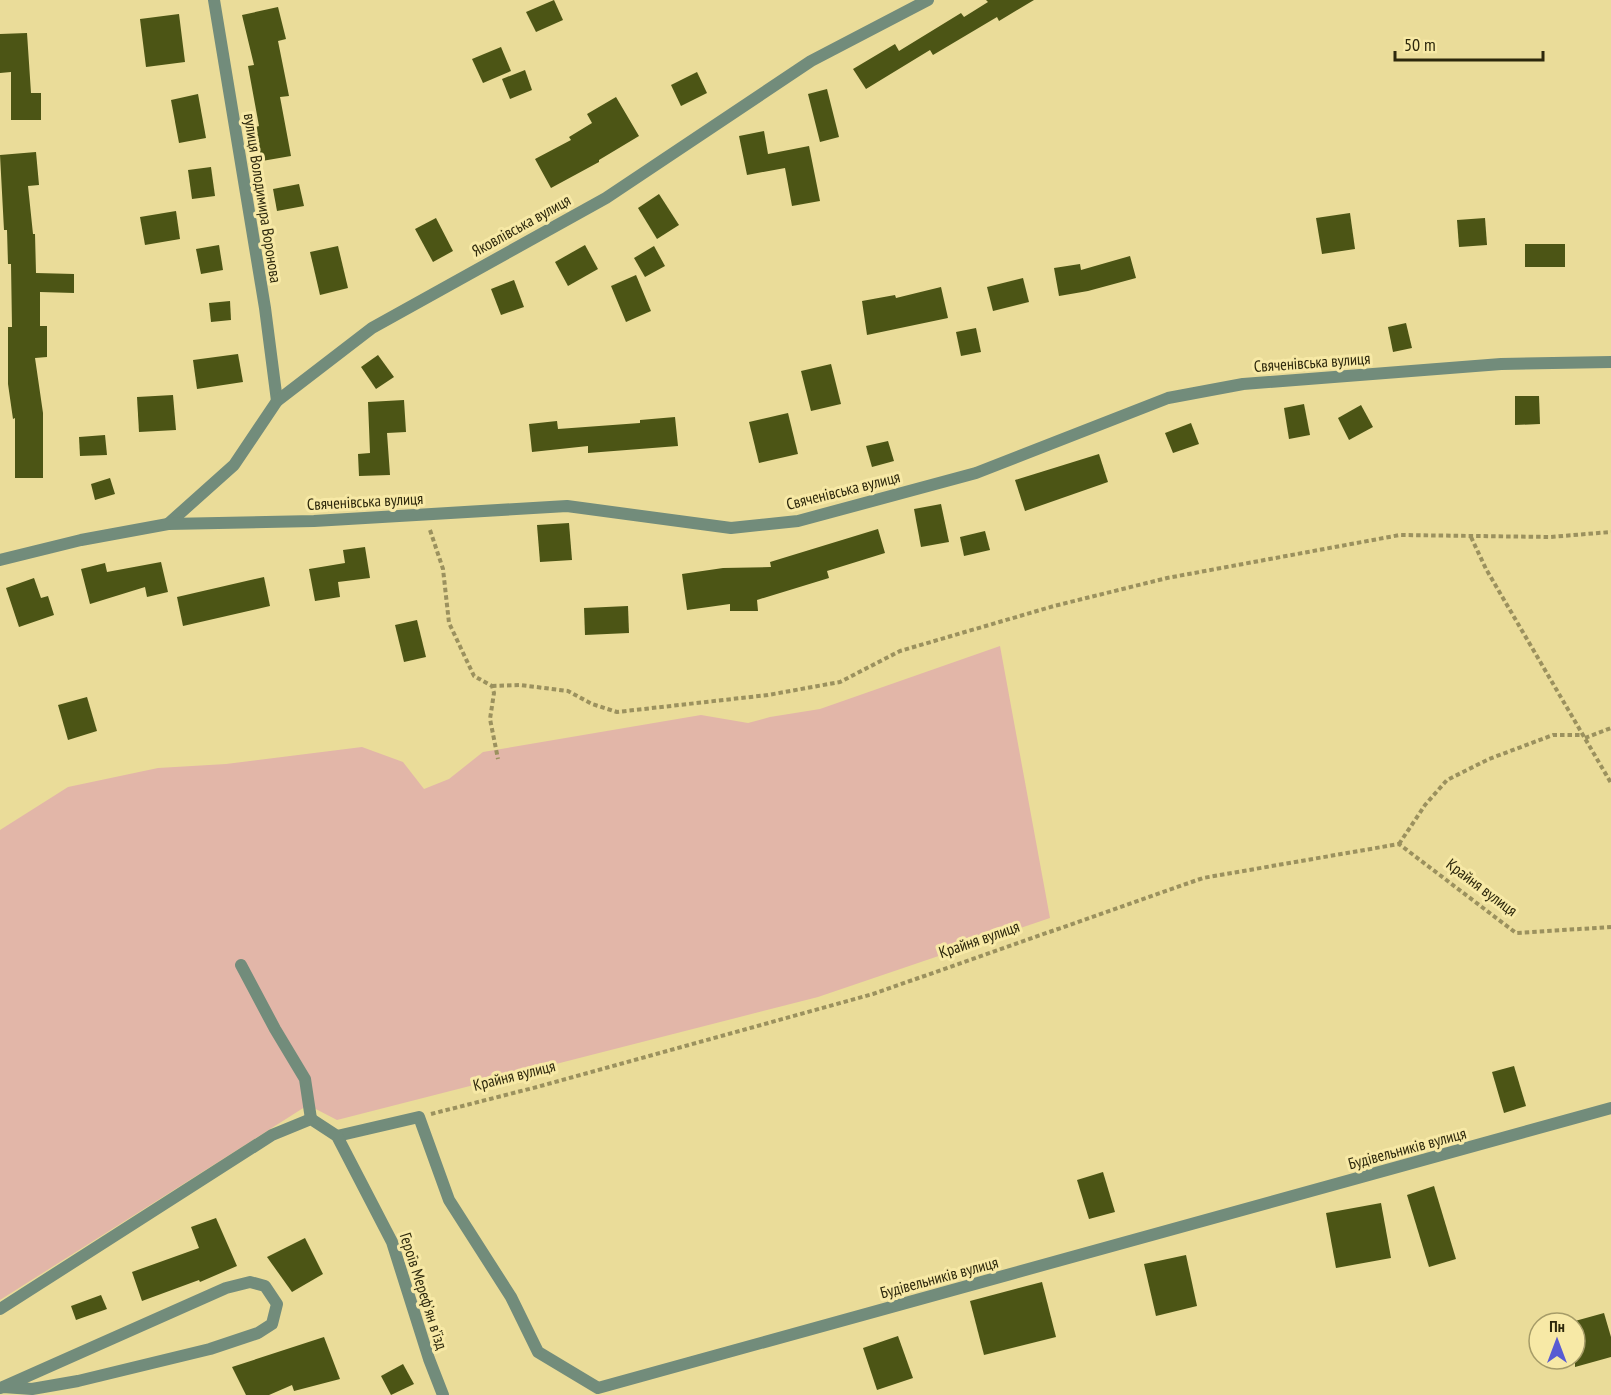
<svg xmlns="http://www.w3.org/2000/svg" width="1611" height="1395" font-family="'PT Sans Narrow',sans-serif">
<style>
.green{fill:#e2b6a8}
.building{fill:#4c5515}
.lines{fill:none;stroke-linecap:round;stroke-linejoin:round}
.path{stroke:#9b915e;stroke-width:4;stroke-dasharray:4.5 3;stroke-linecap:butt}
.minor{stroke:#728c7b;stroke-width:12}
.labels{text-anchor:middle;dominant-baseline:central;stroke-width:6;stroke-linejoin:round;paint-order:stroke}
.street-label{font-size:16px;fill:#2d280c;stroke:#f7e9a6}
</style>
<rect width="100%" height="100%" fill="#eadc99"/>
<path class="green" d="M1000,646l50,272 -232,79 -481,123 -29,-15 -308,195v-470l68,-43 90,-19 68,-4 136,-17 41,15 21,27 25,-10 34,-27 218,-37 47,8 22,-6 50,-8z"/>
<g class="building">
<path d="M554,0l9,20 -27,12 -10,-20z"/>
<path d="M986,0h48l-35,21 -2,-4 -64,38 -3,-5 -64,39 -13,-20 42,-25 4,7 62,-38 3,4 24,-15z"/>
<path d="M278,7l8,32 -8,2 11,55 -9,1 11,59 -29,5 -7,-34 4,-1 -11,-60 6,-1 -12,-50z"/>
<path d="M179,14l6,48 -39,5 -6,-48z"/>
<path d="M27,33l4,60h10v27h-30v-48l-11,1v-39z"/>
<path d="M501,47l10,24 -28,12 -11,-24z"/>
<path d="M525,70l7,20 -22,9 -8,-20z"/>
<path d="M697,72l10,21 -26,13 -10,-21z"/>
<path d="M827,89l12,48 -19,5 -12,-48z"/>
<path d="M198,94l8,44 -27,5 -8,-43z"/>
<path d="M616,97l23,39 -40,24v2l-48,26 -16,-29 36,-19 -2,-3 23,-14 -5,-9z"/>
<path d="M764,131l4,23 41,-8 11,55 -28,5 -7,-38 -38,7 -8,-39z"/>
<path d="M36,152l3,33 -11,1 5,48h2l1,39 38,1v19l-34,-1v34h7v31l-12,1 8,55v65h-28v-60l-2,1 -5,-35v-57h4l-1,-63h-3l-1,-34h-3l-4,-75z"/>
<path d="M211,167l4,29 -23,3 -4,-29z"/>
<path d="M299,184l5,22 -27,5 -4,-22z"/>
<path d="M659,194l20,31 -22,14 -19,-31z"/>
<path d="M176,211l4,28 -35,6 -5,-28z"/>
<path d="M1350,213l5,36 -33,5 -6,-36z"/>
<path d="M436,218l17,33 -20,11 -18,-33z"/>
<path d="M1485,218l2,27 -28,2 -2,-27z"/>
<rect x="1525" y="244" width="40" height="23"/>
<path d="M219,245l4,25 -22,4 -5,-25z"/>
<path d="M585,245l13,24 -30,17 -13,-24z"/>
<path d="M338,246l10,42 -28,7 -10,-43z"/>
<path d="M654,246l11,20 -20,11 -11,-19z"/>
<path d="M1130,256l6,22 -48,13 -29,5 -5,-28 26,-4 1,6z"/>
<path d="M636,275l15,36 -25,11 -15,-36z"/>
<path d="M1023,278l6,24 -36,9 -6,-24z"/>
<path d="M514,280l10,27 -23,8 -10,-26z"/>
<path d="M941,287l7,31 -81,17 -5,-34 33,-6 1,3z"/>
<path d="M230,301l1,19 -20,2 -2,-19z"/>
<path d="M1406,323l6,25 -19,4 -5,-25z"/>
<path d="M976,328l5,24 -20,4 -5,-24z"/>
<path d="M238,354l5,28 -46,7 -4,-29z"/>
<path d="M378,355l16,22 -18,12 -15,-22z"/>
<path d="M831,364l10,40 -30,7 -10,-40z"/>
<path d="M173,395l3,35 -37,2 -2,-35z"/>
<path d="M1515,396h24l1,28 -25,1z"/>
<path d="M404,400l2,32 -19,1 3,42 -31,1 -1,-22 12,-1 -2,-51z"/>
<path d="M1304,404l6,31 -21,4 -5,-31z"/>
<path d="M1361,405l12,22 -24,13 -11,-22z"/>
<path d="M788,413l10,41 -39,9 -10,-41z"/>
<path d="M675,417l3,29 -90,7v-7l-56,6 -3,-28 28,-3 1,8 82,-6v-3z"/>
<path d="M1191,423l8,21 -26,9 -8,-20z"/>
<path d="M105,435l2,20 -27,1 -1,-19z"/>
<path d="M888,441l6,20 -22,6 -6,-21z"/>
<path d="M1099,454l9,28 -83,29 -10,-31z"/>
<path d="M110,478l5,16 -20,6 -4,-16z"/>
<path d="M941,504l8,38 -28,5 -7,-38z"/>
<path d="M569,523l3,37 -32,2 -3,-37z"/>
<path d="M878,529l7,24 -58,18 2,7 -72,22 1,11h-28v-7l-43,6 -5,-36 41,-6 48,-1 -1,-5z"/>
<path d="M985,531l5,19 -26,6 -4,-19z"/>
<path d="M365,547l5,31 -32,4 2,15 -25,4 -6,-32 36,-6 -2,-13z"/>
<path d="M161,562l7,30 -21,5 -2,-10 -55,17 -9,-35 24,-6 2,9z"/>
<path d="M264,577l6,29 -87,20 -6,-29z"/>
<path d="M34,578l7,20 7,-2 6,19 -35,12 -13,-39z"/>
<path d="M628,606l1,27 -44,2 -1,-27z"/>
<path d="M417,620l9,37 -22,5 -9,-37z"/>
<path d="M87,697l10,34 -29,9 -10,-35z"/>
<path d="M1514,1066l12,40 -22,7 -12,-41z"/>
<path d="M1103,1172l12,40 -26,7 -12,-39z"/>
<path d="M1434,1186l22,73 -27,8 -22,-72z"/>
<path d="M1381,1203l10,55 -55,10 -10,-55z"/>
<path d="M216,1218l21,48 -37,16 -1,-2 -57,21 -10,-29 67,-24 -8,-21z"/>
<path d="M305,1238l18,36 -31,18 -25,-35z"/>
<path d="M1186,1255l11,51 -41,10 -12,-52z"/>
<path d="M1042,1282l14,55 -72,18 -14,-54z"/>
<path d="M101,1295l6,14 -31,11 -5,-14z"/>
<path d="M1604,1313l7,24v20l-36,10v-46z"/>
<path d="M898,1336l15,42 -36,12 -14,-42z"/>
<path d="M324,1337l16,42 -46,12 -2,-6 -23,10h-23l-14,-28z"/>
<path d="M403,1364l11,20 -23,11 -10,-19z"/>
</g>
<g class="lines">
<g class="path">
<path d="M430,530l13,39 6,54 25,53 18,10 2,7 -4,26 8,40"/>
<path d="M1471,537l15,32 125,214"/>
<path d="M492,686l28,-1 48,6 24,13 25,8 151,-17 72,-13 60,-31 154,-45 113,-28 233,-43 150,2 61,-5"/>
<path d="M1585,738l26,-10"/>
<path d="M1399,844l26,-39 22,-25 42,-21 64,-24h29"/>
<path d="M431,1114l106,-27 336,-93 330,-116 196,-34 117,89 95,-6"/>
</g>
<g class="minor">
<path d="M214,0l51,308 12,93"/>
<path d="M168,524l66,-59 43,-64 95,-73 234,-130 205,-137 117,-61"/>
<path d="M0,560l81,-20 87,-16 146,-3 253,-15 164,22 67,-7 178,-48 192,-75 75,-14 258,-20 110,-2"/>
<path d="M241,965l34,64 30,50 6,40"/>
<path d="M337,1136l82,-19 30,83 62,97 27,55 60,36 1013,-280"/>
<path d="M0,1309l272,-174 39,-16 26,17 55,106 37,117 14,36"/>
<path d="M0,1388l3,-1 223,-99 24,-6 15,4 12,18 -5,20 -14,9 -48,16 -132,32 -46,8 -29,-2"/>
</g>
</g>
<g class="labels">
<g class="street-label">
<text transform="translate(263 198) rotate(81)">вулиця Володимира Воронова</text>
<text transform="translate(521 225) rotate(-29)">Яковлівська вулиця</text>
<text transform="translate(1312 362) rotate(-4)">Свяченівська вулиця</text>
<text transform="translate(843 490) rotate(-14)">Свяченівська вулиця</text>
<text transform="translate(365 501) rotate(-3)">Свяченівська вулиця</text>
<text transform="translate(1482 887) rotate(37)">Крайня вулиця</text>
<text transform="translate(979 939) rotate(-19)">Крайня вулиця</text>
<text transform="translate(514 1075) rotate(-14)">Крайня вулиця</text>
<text transform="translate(1407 1148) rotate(-15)">Будівельників вулиця</text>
<text transform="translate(939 1277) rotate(-15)">Будівельників вулиця</text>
<text transform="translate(424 1291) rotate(72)">Героїв Мерефʼян вʼїзд</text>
</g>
</g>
<g transform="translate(1557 1341)"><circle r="28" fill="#f7e9a6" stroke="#a69c68" stroke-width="1.5"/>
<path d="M0-4.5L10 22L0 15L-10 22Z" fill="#585bd3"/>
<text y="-9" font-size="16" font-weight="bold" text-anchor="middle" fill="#2d280c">Пн</text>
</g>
<path d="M1395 51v9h148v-9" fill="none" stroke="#2d280c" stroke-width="3"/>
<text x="1404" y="51" font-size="18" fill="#2d280c" stroke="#f7e9a6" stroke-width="4.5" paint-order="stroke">50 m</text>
</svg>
